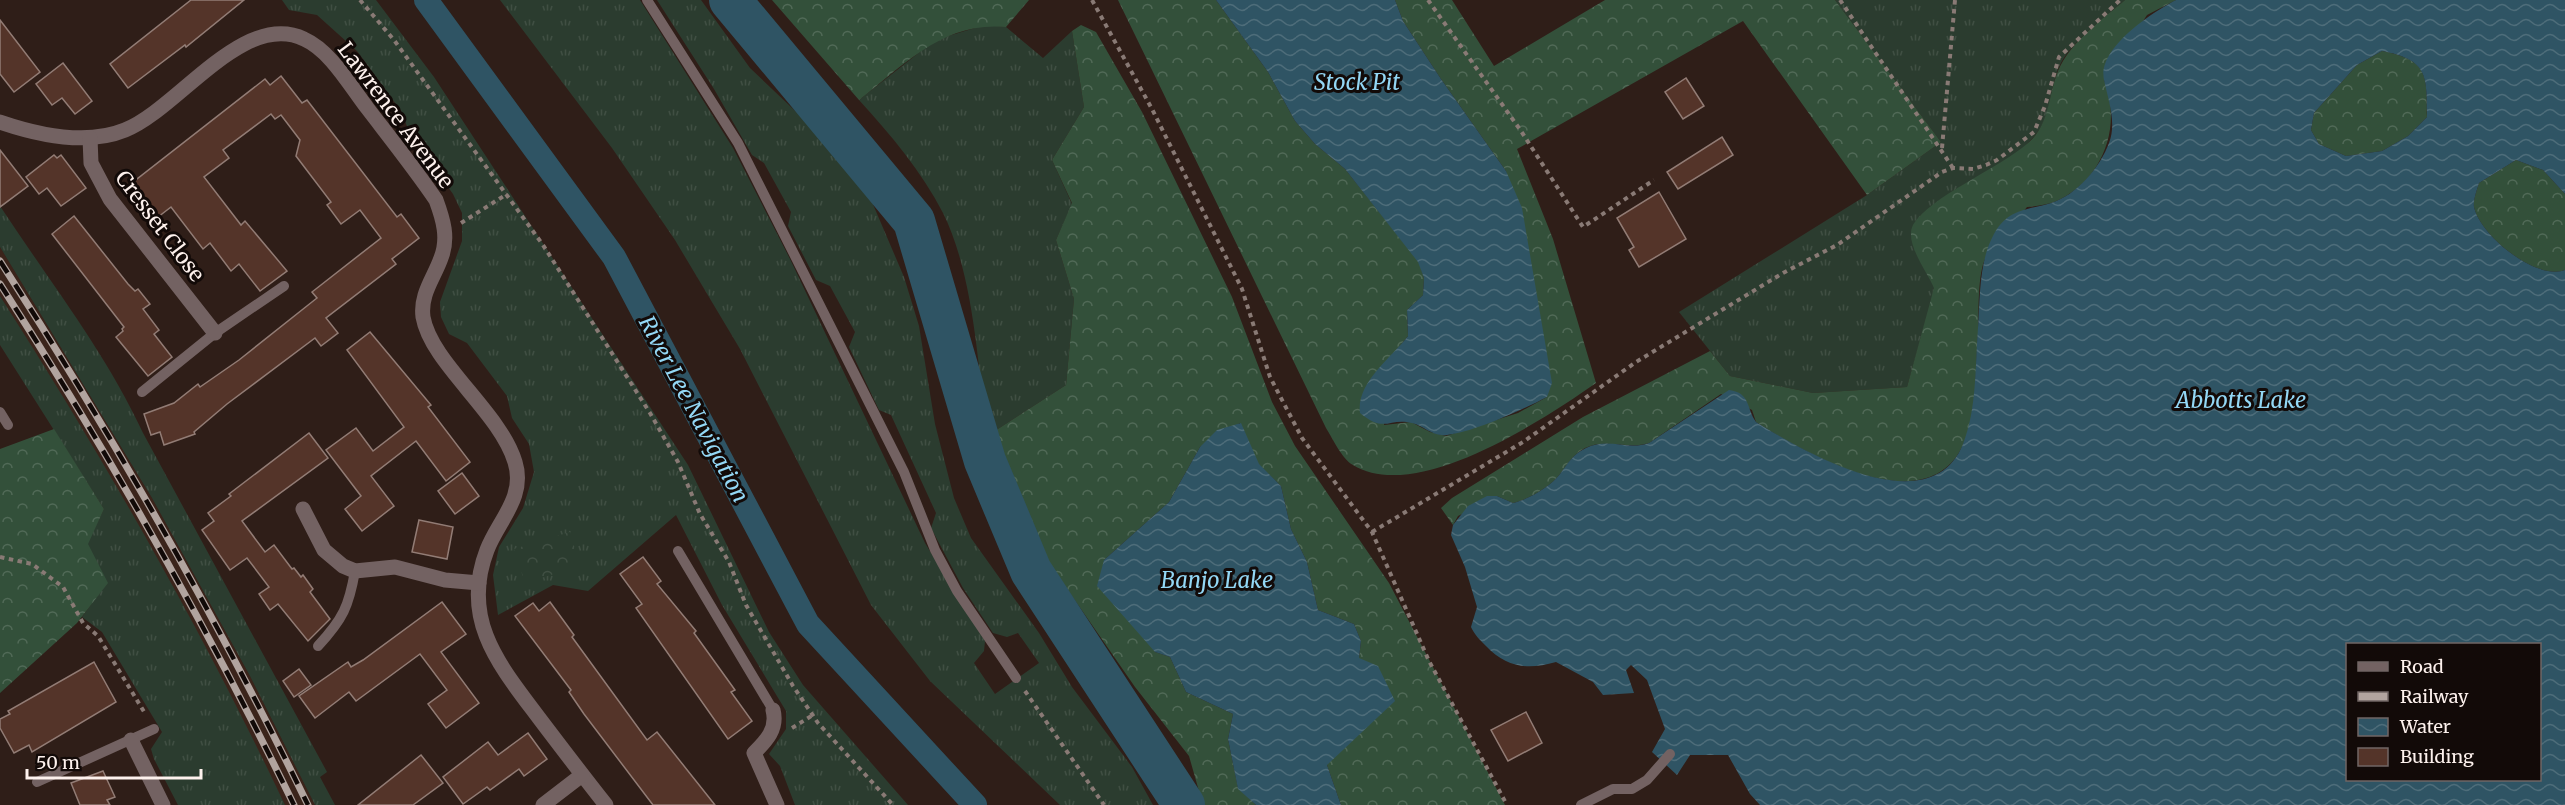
<svg xmlns="http://www.w3.org/2000/svg" width="2565" height="805" font-family="Merriweather,serif">
<style>
.built{fill:#3b241b}
.grass{fill:url(#grass-tufts)}
.forest{fill:url(#forest-crowns)}
.park{fill:url(#park-crowns)}
.water{fill:url(#water-waves);fill-rule:evenodd}
.lines{fill:none;stroke-linecap:round;stroke-linejoin:round}
.canal{stroke:#2f5464;stroke-width:24}
.river{stroke:#2f5464;stroke-width:42}
.building{fill:#543429;stroke:#927c75;stroke-width:1.5}
.path{stroke:#897a75;stroke-width:4;stroke-dasharray:4.5 4.5;stroke-linecap:butt}
.lane{stroke:#736262;stroke-width:10}
.street{stroke:#736262;stroke-width:15}
.rail-casing{stroke:#b1a49f;stroke-width:7}
.rail{stroke:#120a08;stroke-width:4.5;stroke-dasharray:14;stroke-linecap:butt}
.labels{text-anchor:middle;dominant-baseline:central;stroke-width:6;stroke-linejoin:round;paint-order:stroke}
.street-label{font-size:21px;fill:#fdf1ed;stroke:#120a08}
.water-label{font-size:22px;font-style:italic;fill:#93d7f5;stroke:#120a08}
</style>
<defs>
<pattern id="grass-tufts" width="24" height="20" patternUnits="userSpaceOnUse" patternTransform="scale(1.5)"><rect width="24" height="20" fill="#2b3c2f"/><path d="M3 7l-1-3M5 7V3M7 7l1-3M15 17l-1-3M17 17v-4M19 17l1-3" fill="none" stroke="#404f43"/></pattern>
<pattern id="forest-crowns" width="20" height="18" patternUnits="userSpaceOnUse" patternTransform="scale(1.5)"><rect width="20" height="18" fill="#33503a"/><path d="M2 6a3 3 0 1 1 6 0M12 15a3 3 0 1 1 6 0" fill="none" stroke="#516a57"/></pattern>
<pattern id="park-crowns" width="20" height="18" patternUnits="userSpaceOnUse" patternTransform="scale(1.5)"><rect width="20" height="18" fill="#2b3c2f"/><path d="M2 6a3 3 0 1 1 6 0M12 15a3 3 0 1 1 6 0" fill="none" stroke="#404f43"/></pattern>
<pattern id="water-waves" width="16" height="10" patternUnits="userSpaceOnUse" patternTransform="scale(1.5)"><rect width="16" height="10" fill="#2f5464"/><path d="M0 5q4-4 8 0t8 0" fill="none" stroke="#4e6d7a"/></pattern>
</defs>
<rect width="100%" height="100%" fill="#2f1e18"/>
<path class="built" d="M0,247l152,251 98,178 65,129h-30l-118,-229 -97,-167 -70,-113z"/>
<g class="grass">
<path d="M282,0h94l58,77 254,388 81,167 34,53 105,120h-113l-15,-39 -11,-12 17,-25v-18l-64,-106 -46,-90 -88,76 -35,-6 -55,30 -5,-40 6,-28 24,-39 11,-36 -5,-28 -17,-26 -5,-22 -40,-53 -18,-9 -8,-17 -1,-15 22,-61v-28l-9,-19 -43,-60 -9,-23 -44,-60 -40,-36 -28,-5z"/>
<path d="M500,0h140l93,148 57,111 135,284 60,98 -1,10 -10,12 21,31 44,-31 -21,-30 -11,4 -14,-4 -30,-45 -32,-60 5,-15 -45,-98 -12,-5 -30,-63 6,-15 -25,-46 -14,-6 -28,-54 3,-14 -27,-49 -12,-8 -38,-66 -57,-89h44l49,68 80,76 18,20 21,31 35,82 15,49 16,98 19,74 17,40 68,95 33,54 60,80 21,38h-93l-130,-124 -59,-76 -131,-256 -65,-109 -63,-92z"/>
<path d="M1835,0h290c-21,18 -48,37 -63,61 -13,22 -9,53 -26,73 -21,27 -55,40 -83,57 -11,7 -22,17 -33,25l5,50 10,22 -28,99 -94,6 -83,-17 -51,-64 188,-117 74,-53z"/>
<path d="M985,25l21,2 37,31 29,-27 12,76 -32,53 20,44 -16,36 18,59 -8,86 -79,51c-9,-68 -13,-161 -44,-223 -21,-41 -52,-78 -84,-113l76,-60z"/>
<path d="M0,206c49,75 105,145 143,227l184,339 -7,5 15,28h-20l-65,-129 -98,-178 -152,-251z"/>
<path d="M0,296c105,164 202,334 285,509h-107l-24,-46 -3,-10 11,-17 -60,-100 -20,-15 25,-34 -20,-39 17,-35 -104,-164z"/>
</g>
<g class="forest">
<path d="M772,0h257l-23,27c-62,-6 -101,37 -147,73z"/>
<path d="M1118,0h98l52,72 27,49 20,23 30,25 74,93 5,16 -1,17 -16,15 1,26 -17,21 -7,68 27,-3 19,10 16,4 72,-23 29,-16 -41,-226 -65,-92 -38,-58 -8,-21h57l42,66 111,-66h230l106,142 -74,53 -124,-174 -226,128 36,90 43,144c-53,37 -180,121 -243,82 -11,-6 -20,-26 -27,-37z"/>
<path d="M2125,0h51l-29,15 -43,65c19,47 -2,102 -50,122 -8,3 -19,4 -27,5 -13,16 -32,32 -41,50 -9,16 -7,58 -8,77 -3,36 0,80 -16,113 -38,76 -157,6 -206,-25l-4,-12 -31,-16 -72,49c-21,7 -43,-5 -64,5 -12,6 -17,16 -25,26 -10,13 -31,25 -47,29l-16,-7 -39,20 -5,9 -12,-17 11,-10 131,-81 127,-66 20,25 83,17 94,-6 27,-99c-7,-17 -30,-45 -21,-63 16,-28 87,-57 115,-82 25,-21 19,-56 35,-82 15,-25 41,-43 62,-61z"/>
<path d="M1081,25l15,7 46,80 90,185 40,105 23,44 94,137 116,222h-164l-14,-40 32,-107 2,-17 -7,-17 -36,-14 -11,-48 -16,-33 -10,-43 -23,-22 -18,-41 -40,24 -31,55 -65,58 51,92 15,5 16,35 47,22 -5,25 10,49 18,17h-53l-14,-49 -54,-69 -106,-153 -24,-42 -18,-56 79,-51 8,-86 -18,-59 16,-37 -20,-43 32,-53 -12,-76z"/>
<path d="M2382,51c46,9 45,23 45,66l-19,19 -26,15 -36,5 -27,-12 -8,-14 3,-17 43,-48z"/>
<path d="M2516,160l27,10 22,24v76c-29,11 -85,-35 -91,-63 -1,-7 3,-17 5,-24z"/>
<path d="M54,429l50,80 -16,35 20,39 -31,40 -77,70v-244z"/>
</g>
<path class="park" d="M570,532l10,34 -55,17 -11,-34z"/>
<g class="water">
<path d="M1216,0h179l8,21 38,58 65,92 16,37 30,175 -5,14c-25,13 -73,35 -100,38 -14,2 -23,-9 -35,-12 -23,-6 -27,11 -52,-10 -4,-30 31,-55 48,-77l-1,-26 16,-15 1,-17 -6,-16 -73,-93 -30,-25 -20,-23 -27,-49z"/>
<path d="M2176,0h389v194l-22,-24 -27,-10 -37,23c-2,7 -6,17 -5,24 6,28 62,74 91,63v535h-805l-10,-11 -22,-39h-38l-13,20 -25,-23 13,-23 -18,-49 -16,-15 -5,5 8,23 -31,2 -10,-13 -37,-20c-28,8 -49,6 -70,-16 -6,-6 -12,-12 -15,-19l6,-20 -12,-40 -14,-32 2,-10 15,-19 19,-10h10l16,7c16,-4 37,-16 47,-29 8,-11 13,-20 26,-26 23,-11 41,3 63,-5l80,-53c22,3 17,18 27,32 47,29 174,104 207,22 14,-35 12,-78 15,-116 2,-29 1,-64 14,-90 14,-29 32,-27 59,-35 26,-8 49,-36 58,-60 8,-20 -1,-44 -5,-63 -7,-32 49,-68 72,-80zM2382,51c46,9 45,24 45,66l-19,19 -26,15 -36,5 -27,-12 -8,-14 3,-17 43,-48zM2348,644h192v136h-192z"/>
<path d="M1241,423l18,41 22,22 10,43 16,33 11,48 36,14 7,17 -2,17 19,8 17,35 -68,64 14,40h-85l-18,-16 -10,-50 5,-25 -47,-22 -16,-35 -15,-5 -58,-66 7,-26 65,-58 31,-55 17,-17z"/>
</g>
<g class="lines">
<path class="canal" d="M426,0l188,257 194,367 167,181"/>
<path class="river" d="M730,0l184,221 71,240 46,110 153,234"/>
</g>
<g class="building">
<path d="M191,0h53l-58,47 -1,-2 -57,43 -18,-24z"/>
<path d="M0,20l40,52 -26,20 -14,-18z"/>
<path d="M63,63l29,38 -17,13 -13,-16 -10,7 -16,-21z"/>
<path d="M281,76l21,27 5,-3 90,117 4,-3 18,24 -27,21 4,5 -70,54 12,15 -17,13 -6,-8 -88,66 -33,28 1,2 -31,11 -4,-13 -9,3 -7,-21 30,-11 24,-19 2,3 39,-27 78,-62 -5,-6 69,-54 -21,-28 -19,14 -14,-19 4,-3 -35,-46 4,-16 -19,-25 -6,4 -4,-5 -48,36 6,8 -25,19 37,48 4,-4 42,50 -27,20 -21,-27 -8,7 -21,-28 -7,6 -32,-42 -22,17 -26,-34 142,-111 5,6z"/>
<path d="M1686,78l18,28 -21,13 -18,-27z"/>
<path d="M1722,137l11,18 -55,34 -11,-17z"/>
<path d="M0,150l28,36 -28,21z"/>
<path d="M54,155l3,3 4,-3 25,33 -25,18 -14,-18 -8,6 -13,-17z"/>
<path d="M1659,192l27,47 -47,28 -10,-17 5,-3 -17,-29z"/>
<path d="M74,216l54,68 7,7 3,-2 12,15 -7,5 16,21 -5,4 18,23 -24,19 -32,-39 7,-6 -1,-2 2,-2 -72,-93z"/>
<path d="M370,332l61,73 -3,2 42,55 -24,19 -30,-40 -45,35 23,30 -32,25 -17,-22 16,-13 -35,-46 30,-22 17,23 31,-24 -57,-77z"/>
<path d="M309,433l19,25 -86,63 23,31 9,-7 18,24 2,-1 7,9 2,-2 10,14 -3,3 20,27 -22,22 -30,-37 -8,6 -11,-16 10,-7 -22,-29 -17,12 -28,-40 12,-9 -6,-8 23,-17 -2,-2z"/>
<path d="M462,473l17,23 -24,18 -17,-23z"/>
<path d="M419,520l34,7 -6,32 -35,-7z"/>
<path d="M643,557l18,24 -4,3 39,47 -2,2 41,57 -4,2 21,29 -24,18 -92,-131 6,-4 -22,-30z"/>
<path d="M442,602l24,32 -25,18 38,51 -33,25 -18,-24 19,-14 -27,-36 -64,47 -7,-9 -34,26 -16,-22 49,-34 3,5 12,-7z"/>
<path d="M550,602l24,33 -2,2 75,103 10,-8 58,73h-62l-69,-91 -15,-22 2,-2 -56,-74 18,-13 6,8z"/>
<path d="M94,662l22,40 -84,50 -3,-7 -15,8 -14,-25v-9l10,-5 -2,-3z"/>
<path d="M299,669l12,16 -17,12 -11,-16z"/>
<path d="M1526,712l16,31 -34,18 -17,-31z"/>
<path d="M528,733l19,26 -23,17 -5,-7 -29,21 -3,-3 -24,17 -20,-27 45,-35 10,13z"/>
<path d="M421,755l22,28 -30,22h-55z"/>
<path d="M103,771l12,26 -8,3 3,5h-30l-9,-22z"/>
</g>
<g class="lines">
<g class="path">
<path d="M360,0l34,40 149,205 107,168 28,49 22,52 29,48 17,43 47,81 25,37 75,82"/>
<path d="M1092,0l60,109 90,180 28,88 32,61 70,94 57,129 78,144"/>
<path d="M1428,0l93,131 62,96 71,-47"/>
<path d="M1840,0l113,168"/>
<path d="M1942,148l13,-148"/>
<path d="M461,223l46,-29"/>
<path d="M1372,532l151,-90 113,-80 147,-89 54,-28 105,-73 11,-4 20,1 13,-4 11,-5 37,-28 11,-26 14,-49 61,-57"/>
<path d="M0,557l32,7 31,23 20,36 15,13 48,79"/>
<path d="M1025,691l79,114"/>
<path d="M792,728l21,-13"/>
</g>
<g class="lane">
<path d="M647,0l91,143 166,329 31,78 22,41 59,87"/>
<path d="M142,392l73,-59 69,-47"/>
<path d="M0,412l8,13"/>
<path d="M678,551l95,159"/>
<path d="M318,646c25,-27 31,-40 37,-75"/>
<path d="M37,782l117,-53"/>
<path d="M1581,805l32,-16h19l15,-9 23,-26"/>
</g>
<g class="street">
<path d="M0,122c38,13 86,24 125,8 53,-21 118,-120 179,-91 27,12 46,47 64,70 23,30 47,60 68,91 7,19 13,38 5,58 -7,20 -21,36 -18,59 8,46 77,95 92,145 11,35 -17,59 -28,88 -27,70 13,116 52,168 22,29 44,58 67,87"/>
<path d="M90,138l1,25 19,36 105,134"/>
<path d="M303,509l21,41 19,16 12,5 40,-4 50,13 34,3"/>
<path d="M773,710c5,19 -7,31 -19,43l23,52"/>
<path d="M131,740l32,65"/>
<path d="M543,805l39,-30"/>
</g>
<g class="rail-casing">
<g id="rail">
<path d="M0,261c113,175 217,357 308,544"/>
<path d="M0,284c108,168 207,342 294,521"/>
</g>
</g>
<use href="#rail" class="rail"/>
</g>
<g class="labels">
<g class="street-label">
<text transform="translate(396 115) rotate(53)">Lawrence Avenue</text>
<text transform="translate(160 226) rotate(53)">Cresset Close</text>
</g>
<g class="water-label">
<text x="1357" y="82">Stock Pit</text>
<text x="2241" y="400">Abbotts Lake</text>
<text transform="translate(694 409) rotate(62)">River Lee Navigation</text>
<text x="1217" y="580">Banjo Lake</text>
</g>
</g>
<rect x="2346" y="643" width="195" height="138" fill="#120a08" stroke="#706664" stroke-width="1.5"/>
<rect x="2358" y="662" width="30" height="9" fill="#736262" stroke="#706664" stroke-width="1.5"/>
<text x="2400" y="673" font-size="18" fill="#fdf1ed">Road</text>
<rect x="2358" y="692" width="30" height="9" fill="#b1a49f" stroke="#706664" stroke-width="1.5"/>
<text x="2400" y="703" font-size="18" fill="#fdf1ed">Railway</text>
<rect x="2358" y="718" width="30" height="18" fill="url(#water-waves)" stroke="#706664" stroke-width="1.5"/>
<text x="2400" y="733" font-size="18" fill="#fdf1ed">Water</text>
<rect x="2358" y="748" width="30" height="18" fill="#543429" stroke="#706664" stroke-width="1.5"/>
<text x="2400" y="763" font-size="18" fill="#fdf1ed">Building</text>
<path d="M27 769v9h174v-9" fill="none" stroke="#fdf1ed" stroke-width="3"/>
<text x="36" y="769" font-size="18" fill="#fdf1ed" stroke="#120a08" stroke-width="4.5" paint-order="stroke">50 m</text>
</svg>
